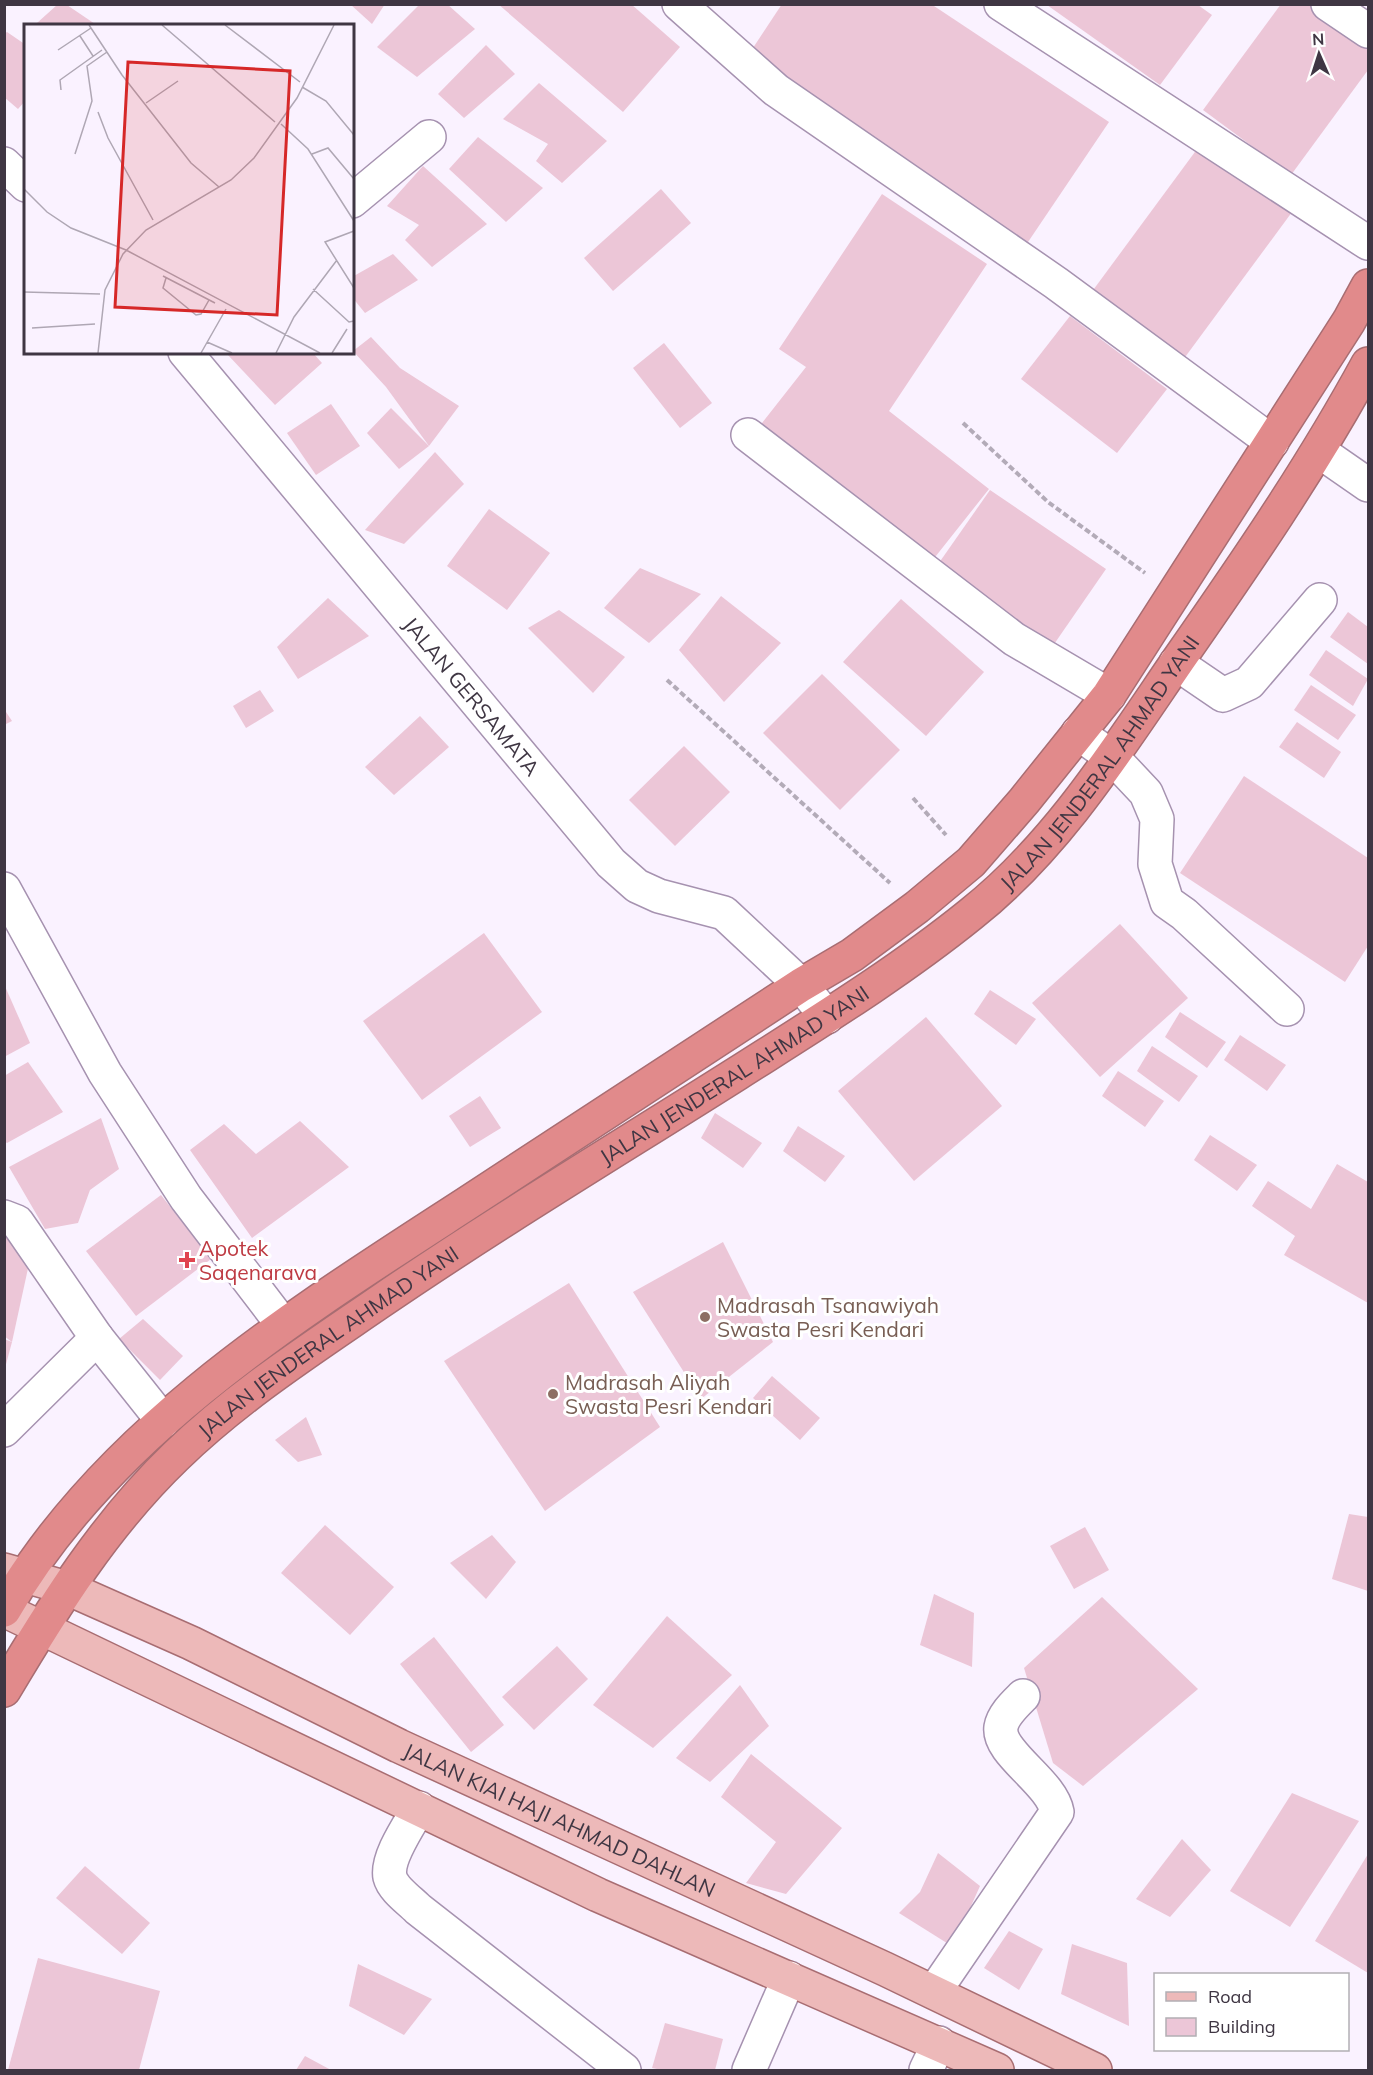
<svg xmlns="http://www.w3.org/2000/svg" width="1373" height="2075" font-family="Mulish,sans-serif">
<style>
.building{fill:#ecc6d7}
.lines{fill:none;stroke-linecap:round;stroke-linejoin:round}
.minor-casing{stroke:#a692b0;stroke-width:36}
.major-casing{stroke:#a86d72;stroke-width:36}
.highway-casing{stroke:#a86d72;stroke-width:36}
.path{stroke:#b3abb8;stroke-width:4;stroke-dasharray:6 3;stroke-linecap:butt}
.minor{stroke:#fff;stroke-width:33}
.major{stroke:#edb9b9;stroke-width:33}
.highway{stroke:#e18a8b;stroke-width:33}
.health-dot{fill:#e0444e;stroke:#fff;stroke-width:2}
.education-dot{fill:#8d6e63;stroke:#fff;stroke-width:2}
.labels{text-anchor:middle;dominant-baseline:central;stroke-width:6;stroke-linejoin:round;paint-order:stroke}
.street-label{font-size:21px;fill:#3f3643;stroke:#fff}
.health-label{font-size:21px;fill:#be3a42;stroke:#fff;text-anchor:start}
.education-label{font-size:21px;fill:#785e54;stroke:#fff;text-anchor:start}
.inset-road{fill:none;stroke:#afa7b4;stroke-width:1.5}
.view{fill:#d62828;fill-opacity:0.15;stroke:#d62828;stroke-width:3}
.inset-edge{fill:none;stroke:#3f3643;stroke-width:3}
</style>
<rect width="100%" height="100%" fill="#faf2ff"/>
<g class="building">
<path d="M350,4h35l-13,20z"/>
<path d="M420,4h27l28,25 -58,48 -40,-30z"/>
<path d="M498,4h133l49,43 -57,65z"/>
<path d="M782,4h149l178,118 -83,123 -281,-185z"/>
<path d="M1281,4h39l48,36v30l-77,105 -88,-65z"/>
<path d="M57,5h10l31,21h-58l-3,-3z"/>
<path d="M1047,5h151l14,10 -52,70z"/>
<path d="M7,32l19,13v55l-8,9 -14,-12v-63z"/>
<path d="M486,45l29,29 -51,44 -26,-24z"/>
<path d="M539,83l68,58 -45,42 -26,-22 12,-17 -45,-25z"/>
<path d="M478,137l65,51 -37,34 -57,-53z"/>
<path d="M1203,141l92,67 -115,156 -92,-67z"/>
<path d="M423,166l64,58 -55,43 -27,-27 14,-15 -32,-19z"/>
<path d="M661,189l30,34 -78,68 -29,-33z"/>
<path d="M882,194l105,70 -98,147 100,78 -61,77 -173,-134 51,-65 -27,-18z"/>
<path d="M393,254l25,26 -53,33 -13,-16v-20z"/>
<path d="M1070,316l97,73 -50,64 -96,-74z"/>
<path d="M371,337l29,31 59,38 -30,40 -43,-59 -33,-36z"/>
<path d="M664,343l48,60 -32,25 -47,-60z"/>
<path d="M312,352l10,11 -47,42 -48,-51z"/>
<path d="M331,404l29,42 -44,29 -29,-42z"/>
<path d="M391,408l38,38 -30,23 -32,-36z"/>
<path d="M435,452l29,32 -60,60 -39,-14z"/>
<path d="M990,490l116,79 -56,81 -116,-80z"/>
<path d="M489,509l61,44 -43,57 -60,-44z"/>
<path d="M640,568l61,26 -52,49 -45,-35z"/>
<path d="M721,596l60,47 -57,59 -45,-52z"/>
<path d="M328,598l41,38 -71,43 -21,-32z"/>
<path d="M901,599l83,73 -58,64 -83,-74z"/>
<path d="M559,610l66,47 -32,36 -65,-65z"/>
<path d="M1348,612l20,15v37l-38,-27z"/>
<path d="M1326,650l42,29 -15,27 -44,-31z"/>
<path d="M822,674l78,76 -60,60 -77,-77z"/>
<path d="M1311,685l45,30 -18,25 -44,-30z"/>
<path d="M260,690l14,21 -28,17 -13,-22z"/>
<path d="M4,709l8,12 -8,4z"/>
<path d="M420,716l29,31 -55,48 -29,-28z"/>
<path d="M1297,722l44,30 -17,26 -45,-31z"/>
<path d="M684,746l46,46 -55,54 -46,-46z"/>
<path d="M1244,776l124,82v88l-23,36 -165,-109z"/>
<path d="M1120,924l68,74 -88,79 -68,-74z"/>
<path d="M484,933l58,79 -120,88 -59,-79z"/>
<path d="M4,984l26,59 -26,14z"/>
<path d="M990,990l46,29 -20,26 -42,-31z"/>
<path d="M1180,1012l46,30 -19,26 -42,-31z"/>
<path d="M926,1017l76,89 -88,75 -76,-90z"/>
<path d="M1240,1035l46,30 -19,26 -43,-31z"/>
<path d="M1152,1046l46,30 -19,26 -42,-31z"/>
<path d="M28,1062l35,50 -56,31 -3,-2v-65z"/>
<path d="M1118,1071l46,30 -19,26 -43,-31z"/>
<path d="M480,1096l21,32 -31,19 -21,-31z"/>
<path d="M715,1113l47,30 -19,25 -42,-30z"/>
<path d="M101,1118l18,51 -29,21 -12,33 -33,6 -36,-62z"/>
<path d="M300,1121l49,46 -97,71 -62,-88 34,-26 32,30z"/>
<path d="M798,1126l47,30 -20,26 -42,-31z"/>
<path d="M1210,1135l47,30 -20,26 -43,-31z"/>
<path d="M1337,1164l31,18v121l-84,-48 11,-19 -43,-30 16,-25 43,28z"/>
<path d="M161,1195l50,64 -75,57 -50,-65z"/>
<path d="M4,1236l28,14 -20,92 -8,-6z"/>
<path d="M723,1242l50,100 -72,57 -68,-107z"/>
<path d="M569,1283l91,144 -115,84 -101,-150z"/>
<path d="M143,1319l40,37 -23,24 -41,-41z"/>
<path d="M4,1339l8,3 -7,26 -1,-1z"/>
<path d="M772,1376l48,42 -20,22 -47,-42z"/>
<path d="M306,1417l16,38 -24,7 -23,-22z"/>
<path d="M1349,1514l19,3v74l-36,-12z"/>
<path d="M325,1525l69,62 -44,48 -69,-62z"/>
<path d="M1085,1527l24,43 -35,19 -24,-43z"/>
<path d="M492,1535l24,27 -30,37 -36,-36z"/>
<path d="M934,1594l40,19 -2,54 -52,-22z"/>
<path d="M1102,1597l96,92 -115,97 -30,-23 -29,-95z"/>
<path d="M667,1616l65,59 -79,73 -60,-43z"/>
<path d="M434,1637l70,88 -33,27 -71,-88z"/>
<path d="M557,1646l31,33 -54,51 -32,-33z"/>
<path d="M740,1685l29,41 -59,56 -34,-24z"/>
<path d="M751,1754l91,74 -56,66 -40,-11 30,-41 -55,-45z"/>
<path d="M1292,1793l67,28 -69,106 -60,-36z"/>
<path d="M1182,1839l29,31 -41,47 -34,-18z"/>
<path d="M938,1853l42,33 -18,40 -12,19 -51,-32 21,-21z"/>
<path d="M1368,1854v119l-53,-32z"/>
<path d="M85,1866l65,57 -28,31 -66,-56z"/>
<path d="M1009,1931l34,18 -24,41 -35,-22z"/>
<path d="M1072,1944l55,19 2,63 -68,-32z"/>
<path d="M38,1958l122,33 -21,79h-131z"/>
<path d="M358,1964l74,35 -28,36 -55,-29z"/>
<path d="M665,2023l58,16 -8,31h-53l-10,-2z"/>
<path d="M305,2056l26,14h-35z"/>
</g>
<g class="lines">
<g class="minor-casing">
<g id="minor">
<path d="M679,4l97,86 280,193 216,159"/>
<path d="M1001,4l367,239"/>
<path d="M1328,4l40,27"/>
<path d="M4,164l22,21"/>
<path d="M352,201l77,-64"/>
<path id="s1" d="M185,352l426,511 26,23 22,10 65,17 77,72 26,32"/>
<path d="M748,435l266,204 95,56"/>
<path d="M1319,451l49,34"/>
<path d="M1176,663l47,32 26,-12 71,-83"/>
<path d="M1078,733l35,25 33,35 11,26 -2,45 12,38 17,12 103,95"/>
<path d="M4,889l101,184 81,125 97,127"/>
<path d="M4,1217l13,5 80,116 -93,92"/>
<path d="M97,1338l66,83"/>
<path d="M419,1808c-9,16 -33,50 -29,69 3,12 19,23 28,32l206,161"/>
<path d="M934,1992l123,-180c-5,-30 -60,-59 -56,-85 2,-12 14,-23 22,-31"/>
<path d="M749,2070l40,-92"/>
<path d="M926,2070l13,-27"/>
</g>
</g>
<g class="major-casing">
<g id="major">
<path id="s2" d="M4,1570l63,18 124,55 208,103 486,223 210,101"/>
<path d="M4,1610l594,285 399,175"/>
</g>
</g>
<g class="highway-casing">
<g id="highway">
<path d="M4,1610c102,-178 294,-297 462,-406 111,-73 223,-146 335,-219l51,-30 65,-48 54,-45 53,-61 85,-106 240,-374 19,-35"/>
<path id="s3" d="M4,1690c50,-84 101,-166 172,-234 61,-59 132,-105 202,-153 117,-80 240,-154 360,-230 80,-51 160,-100 233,-159 86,-68 147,-166 208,-255 67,-96 133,-192 189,-295"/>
</g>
</g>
<g class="path">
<path d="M963,423l85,79 97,71"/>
<path d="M667,680l223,203"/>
<path d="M913,798l33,37"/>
</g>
<use href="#minor" class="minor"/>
<use href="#major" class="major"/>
<use href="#highway" class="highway"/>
</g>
<path class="health-dot" d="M184 1251h6v6h6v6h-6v6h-6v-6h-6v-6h6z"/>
<g class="education-dot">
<circle cx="705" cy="1317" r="6"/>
<circle cx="553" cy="1394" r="6"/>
</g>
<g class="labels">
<g class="street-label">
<text stroke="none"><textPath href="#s1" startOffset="448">JALAN GERSAMATA</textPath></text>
<text stroke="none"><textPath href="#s3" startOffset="1454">JALAN JENDERAL AHMAD YANI</textPath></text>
<text stroke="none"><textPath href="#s3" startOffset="968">JALAN JENDERAL AHMAD YANI</textPath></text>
<text stroke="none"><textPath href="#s3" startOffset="482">JALAN JENDERAL AHMAD YANI</textPath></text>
<text stroke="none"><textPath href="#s2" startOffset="610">JALAN KIAI HAJI AHMAD DAHLAN</textPath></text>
</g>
<g class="health-label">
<text x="199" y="1248">Apotek<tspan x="199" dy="24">Saqenarava</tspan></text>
</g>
<g class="education-label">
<text x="717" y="1305">Madrasah Tsanawiyah<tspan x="717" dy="24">Swasta Pesri Kendari</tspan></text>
<text x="565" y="1382">Madrasah Aliyah<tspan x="565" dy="24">Swasta Pesri Kendari</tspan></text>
</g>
</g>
<g transform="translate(24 24)">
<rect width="330" height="330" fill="#faf2ff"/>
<path class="inset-road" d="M65,1l33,50 69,88 28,24M138,1l113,97M201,1l75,57M56,12l13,20M34,26l33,-22M278,63l24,14 28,34M37,66l-1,-10 42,-30M122,79l32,-22M74,88l10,26 45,82M257,100l27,25 46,72M51,130l17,-53 -5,-35 20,-14M288,130l16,-6 26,31M0,165l23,23 24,16 55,22 194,103M330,207l-29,11 29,46M139,252l52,27M142,254l-3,10 33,27 5,-1 8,-14M289,265l36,33 5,-1M0,268l76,2M8,304l63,-4M183,318l25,11M74,329l7,-63 18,-36 23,-24 85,-50 23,-22 43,-60 37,-73M177,329l25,-44M252,329l18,-36 43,-57M308,329l15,-24"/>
<path class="view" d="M104,38l162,9 -13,244 -162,-8z"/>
<rect width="330" height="330" class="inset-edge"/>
</g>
<rect width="1373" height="2075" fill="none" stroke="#3f3643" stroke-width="12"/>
<rect x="1154" y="1973" width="195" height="78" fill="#ffffff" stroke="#b2afb4" stroke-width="1.5"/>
<rect x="1166" y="1992" width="30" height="9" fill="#edb9b9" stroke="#b2afb4" stroke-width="1.5"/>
<text x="1208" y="2003" font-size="18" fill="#3f3643">Road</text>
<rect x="1166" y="2018" width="30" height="18" fill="#ecc6d7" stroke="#b2afb4" stroke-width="1.5"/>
<text x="1208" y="2033" font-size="18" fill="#3f3643">Building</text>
<g transform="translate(1319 54) rotate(357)" stroke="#ffffff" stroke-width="4.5" paint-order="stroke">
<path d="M0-4.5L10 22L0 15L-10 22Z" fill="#3f3643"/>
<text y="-9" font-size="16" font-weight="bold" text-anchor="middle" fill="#3f3643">N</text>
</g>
</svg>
